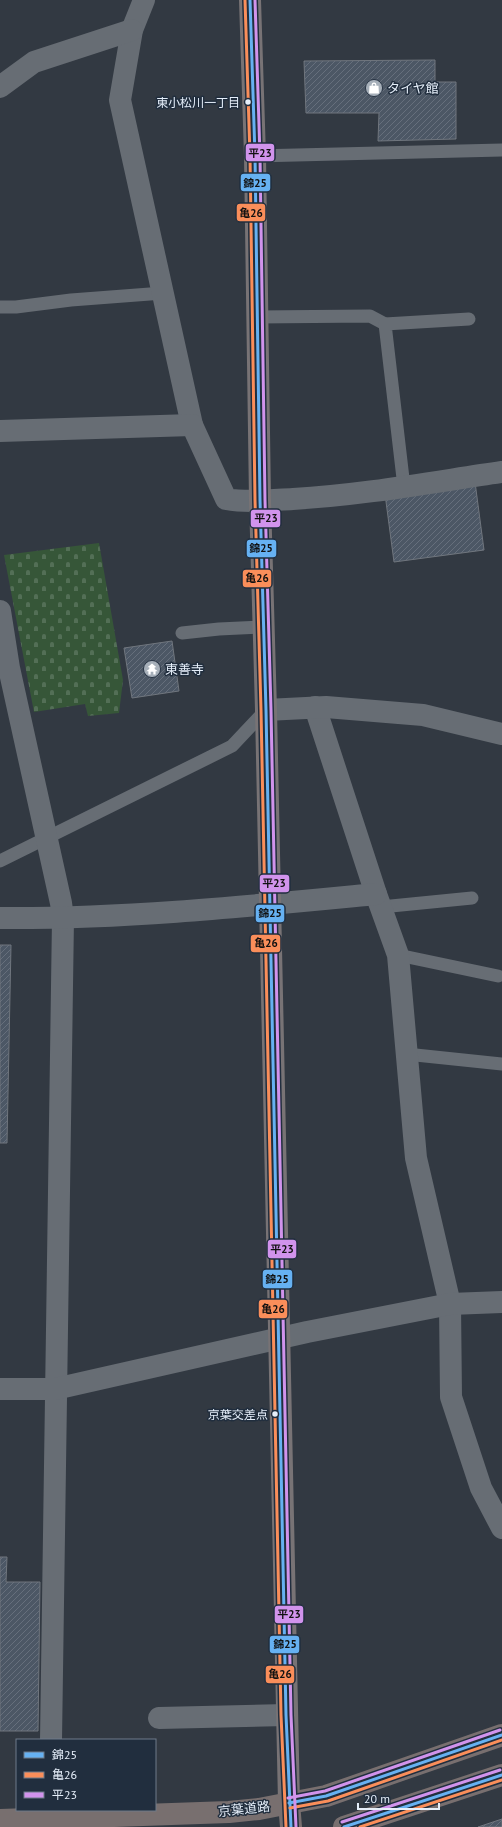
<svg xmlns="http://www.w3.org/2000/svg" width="502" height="1827" font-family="'PT Sans','Noto Sans JP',sans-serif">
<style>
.cemetery{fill:url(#cemetery-stones)}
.building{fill:url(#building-hatch);stroke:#70767e}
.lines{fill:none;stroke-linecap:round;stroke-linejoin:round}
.lane{stroke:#676d74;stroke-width:13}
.street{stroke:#676d74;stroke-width:22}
.primary{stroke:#787375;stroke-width:22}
.highway{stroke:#786f6f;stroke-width:22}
.bus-1-casing{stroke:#212e3e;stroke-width:6}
.bus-2-casing{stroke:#212e3e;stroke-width:6}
.bus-3-casing{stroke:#212e3e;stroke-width:6}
.bus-1{stroke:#66b1f2;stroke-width:3}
.bus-2{stroke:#fa8e5a;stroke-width:3}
.bus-3{stroke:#d193ec;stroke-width:3}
.bus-dot{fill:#e5eef9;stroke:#212e3e;stroke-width:1.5}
.labels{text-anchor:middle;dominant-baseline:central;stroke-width:3;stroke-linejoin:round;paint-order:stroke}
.bus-label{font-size:12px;fill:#e5eef9;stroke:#212e3e;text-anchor:end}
.poi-label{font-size:13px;fill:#e5eef9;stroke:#212e3e;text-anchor:start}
.street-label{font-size:13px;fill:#e5eef9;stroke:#212e3e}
.line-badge{stroke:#212e3e;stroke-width:1.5}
.pale-badge-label{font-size:11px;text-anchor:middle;font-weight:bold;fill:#111}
</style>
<defs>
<pattern id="cemetery-stones" width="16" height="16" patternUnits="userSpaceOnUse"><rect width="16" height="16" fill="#365638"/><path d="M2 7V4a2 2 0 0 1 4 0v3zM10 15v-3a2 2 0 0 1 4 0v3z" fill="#536f56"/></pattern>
<pattern id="building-hatch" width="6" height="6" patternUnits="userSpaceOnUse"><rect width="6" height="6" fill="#4c5765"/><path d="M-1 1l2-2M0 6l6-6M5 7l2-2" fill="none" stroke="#666f7c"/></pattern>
</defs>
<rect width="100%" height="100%" fill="#323942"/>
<path class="cemetery" d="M99,543l24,137 -4,33 -31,3 -3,-12 -51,8 -30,-157z"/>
<g class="building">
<path d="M435,60v22h21v57l-78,2 1,-28h-73l-2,-52z"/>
<path d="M475,482l9,68 -90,12 -9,-68z"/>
<path d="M172,641l7,50 -47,7 -8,-50z"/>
<path d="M0,945h11l-4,198h-7z"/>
<path d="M0,1557h7l-1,25h34l-2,149h-38z"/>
<path d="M502,1819v8h-24z"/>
</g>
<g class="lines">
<g class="lane">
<path d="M255,156l247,-6"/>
<path d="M0,307h16l55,-7 92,-7"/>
<path d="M257,317l113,-1 15,8"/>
<path d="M404,487l-19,-163 84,-5"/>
<path d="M182,633l37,-4 45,-2"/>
<path d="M0,861l232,-115 34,-36"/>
<path d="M381,907l91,-9"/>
<path d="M398,955l100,21"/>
<path d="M406,1054l96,10"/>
</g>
<g class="street">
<path d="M144,0l-12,30 -12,70 72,325"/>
<path d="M0,87l34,-25 98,-32"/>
<path d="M0,431l192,-6 34,74c22,4 45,1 67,0 70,-4 140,-17 209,-27"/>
<path d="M0,611l9,57 52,235 2,15 -12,822"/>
<path d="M315,707l61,187 22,61 18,203 34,146 1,93 30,91 21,40"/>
<path d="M266,710l60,-3 97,8 79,19"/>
<path d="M0,918c125,1 251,-12 376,-24"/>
<path d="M0,1389h55l252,-57 143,-28 52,-2"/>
<path d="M159,1718l127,-3"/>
</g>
<path class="primary" d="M250,0l5,156 5,344 6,210 23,1093"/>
<g class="highway">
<path d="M289,1803l2,24"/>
<path d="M0,1820l229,-8 30,-3 67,-13 176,-61"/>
<path d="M344,1827l158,-52"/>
</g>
<g class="bus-1-casing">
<g id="bus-1">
<path d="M250,0l5,156 5,344 6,210 20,1005 5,112"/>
<path d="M289,1803l37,-7 176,-61"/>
<path d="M344,1827l158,-52"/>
</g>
</g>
<g class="bus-2-casing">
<g id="bus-2">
<path d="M245,0l5,156 5,344 6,210 20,1005 5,112"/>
<path d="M290,1808l38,-7 174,-61"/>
<path d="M360,1827l142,-47"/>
</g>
</g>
<g class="bus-3-casing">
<g id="bus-3">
<path d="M255,0l5,156 5,344 6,210 20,1005 5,112"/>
<path d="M288,1798l37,-7 175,-61"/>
<path d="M342,1822l158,-52"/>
</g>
</g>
<use href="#bus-1" class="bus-1"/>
<use href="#bus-2" class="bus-2"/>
<use href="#bus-3" class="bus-3"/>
</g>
<defs>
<g id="shop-disc" transform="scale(0.9)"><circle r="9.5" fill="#a6afb9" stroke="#212e3e"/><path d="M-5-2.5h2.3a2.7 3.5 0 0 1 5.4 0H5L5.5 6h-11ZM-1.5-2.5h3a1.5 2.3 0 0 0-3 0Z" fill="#fff"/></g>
<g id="temple-disc" transform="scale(0.9)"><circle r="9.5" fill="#a6afb9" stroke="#212e3e"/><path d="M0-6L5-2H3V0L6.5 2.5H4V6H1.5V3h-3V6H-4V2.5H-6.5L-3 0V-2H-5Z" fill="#fff"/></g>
</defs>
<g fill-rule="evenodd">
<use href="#shop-disc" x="374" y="88"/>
<use href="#temple-disc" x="152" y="669"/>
</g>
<g class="bus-dot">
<circle cx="248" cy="102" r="3.5"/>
<circle cx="275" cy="1414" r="3.5"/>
</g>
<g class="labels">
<g class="bus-label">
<text x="240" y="102">東小松川一丁目</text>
<text x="268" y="1414">京葉交差点</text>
</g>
<g class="poi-label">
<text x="387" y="88">タイヤ館</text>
<text x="165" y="669">東善寺</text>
</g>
<g class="street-label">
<text transform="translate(244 1809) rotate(-6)">京葉道路</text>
</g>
</g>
<g class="line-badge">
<rect x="245" y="143" width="30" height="19" rx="4" fill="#d193ec"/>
<rect x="240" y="173" width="31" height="19" rx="4" fill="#66b1f2"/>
<rect x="236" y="203" width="30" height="19" rx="4" fill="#fa8e5a"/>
<rect x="250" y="509" width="31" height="19" rx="4" fill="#d193ec"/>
<rect x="246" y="539" width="31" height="19" rx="4" fill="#66b1f2"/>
<rect x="242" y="569" width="30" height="19" rx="4" fill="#fa8e5a"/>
<rect x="259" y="874" width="31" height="19" rx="4" fill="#d193ec"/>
<rect x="255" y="904" width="30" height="19" rx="4" fill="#66b1f2"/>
<rect x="250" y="934" width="31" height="19" rx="4" fill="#fa8e5a"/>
<rect x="267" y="1239" width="30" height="20" rx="4" fill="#d193ec"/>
<rect x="262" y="1269" width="31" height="20" rx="4" fill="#66b1f2"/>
<rect x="258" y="1299" width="30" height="20" rx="4" fill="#fa8e5a"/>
<rect x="274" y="1605" width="30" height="19" rx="4" fill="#d193ec"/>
<rect x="269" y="1635" width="31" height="19" rx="4" fill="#66b1f2"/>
<rect x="265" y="1665" width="30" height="19" rx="4" fill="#fa8e5a"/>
</g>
<g class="pale-badge-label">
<text x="260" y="157">平23</text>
<text x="255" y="187">錦25</text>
<text x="251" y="217">亀26</text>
<text x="266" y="522">平23</text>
<text x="261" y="552">錦25</text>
<text x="257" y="582">亀26</text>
<text x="274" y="887">平23</text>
<text x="270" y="917">錦25</text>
<text x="266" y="947">亀26</text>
<text x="282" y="1253">平23</text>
<text x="277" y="1283">錦25</text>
<text x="273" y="1313">亀26</text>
<text x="289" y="1618">平23</text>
<text x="285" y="1648">錦25</text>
<text x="280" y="1678">亀26</text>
</g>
<rect x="16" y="1739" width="140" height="72" fill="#212e3e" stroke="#6f7b89"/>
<rect x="24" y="1752" width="20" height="6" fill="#66b1f2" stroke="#6f7b89"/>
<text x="52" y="1759" font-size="12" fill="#e5eef9">錦25</text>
<rect x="24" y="1772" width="20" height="6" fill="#fa8e5a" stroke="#6f7b89"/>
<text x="52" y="1779" font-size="12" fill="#e5eef9">亀26</text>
<rect x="24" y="1792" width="20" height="6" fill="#d193ec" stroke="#6f7b89"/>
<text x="52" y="1799" font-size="12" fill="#e5eef9">平23</text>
<path d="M358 1803v6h81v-6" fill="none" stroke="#e5eef9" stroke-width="2"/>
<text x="364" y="1803" font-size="12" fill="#e5eef9" stroke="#212e3e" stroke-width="3" paint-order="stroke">20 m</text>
</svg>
